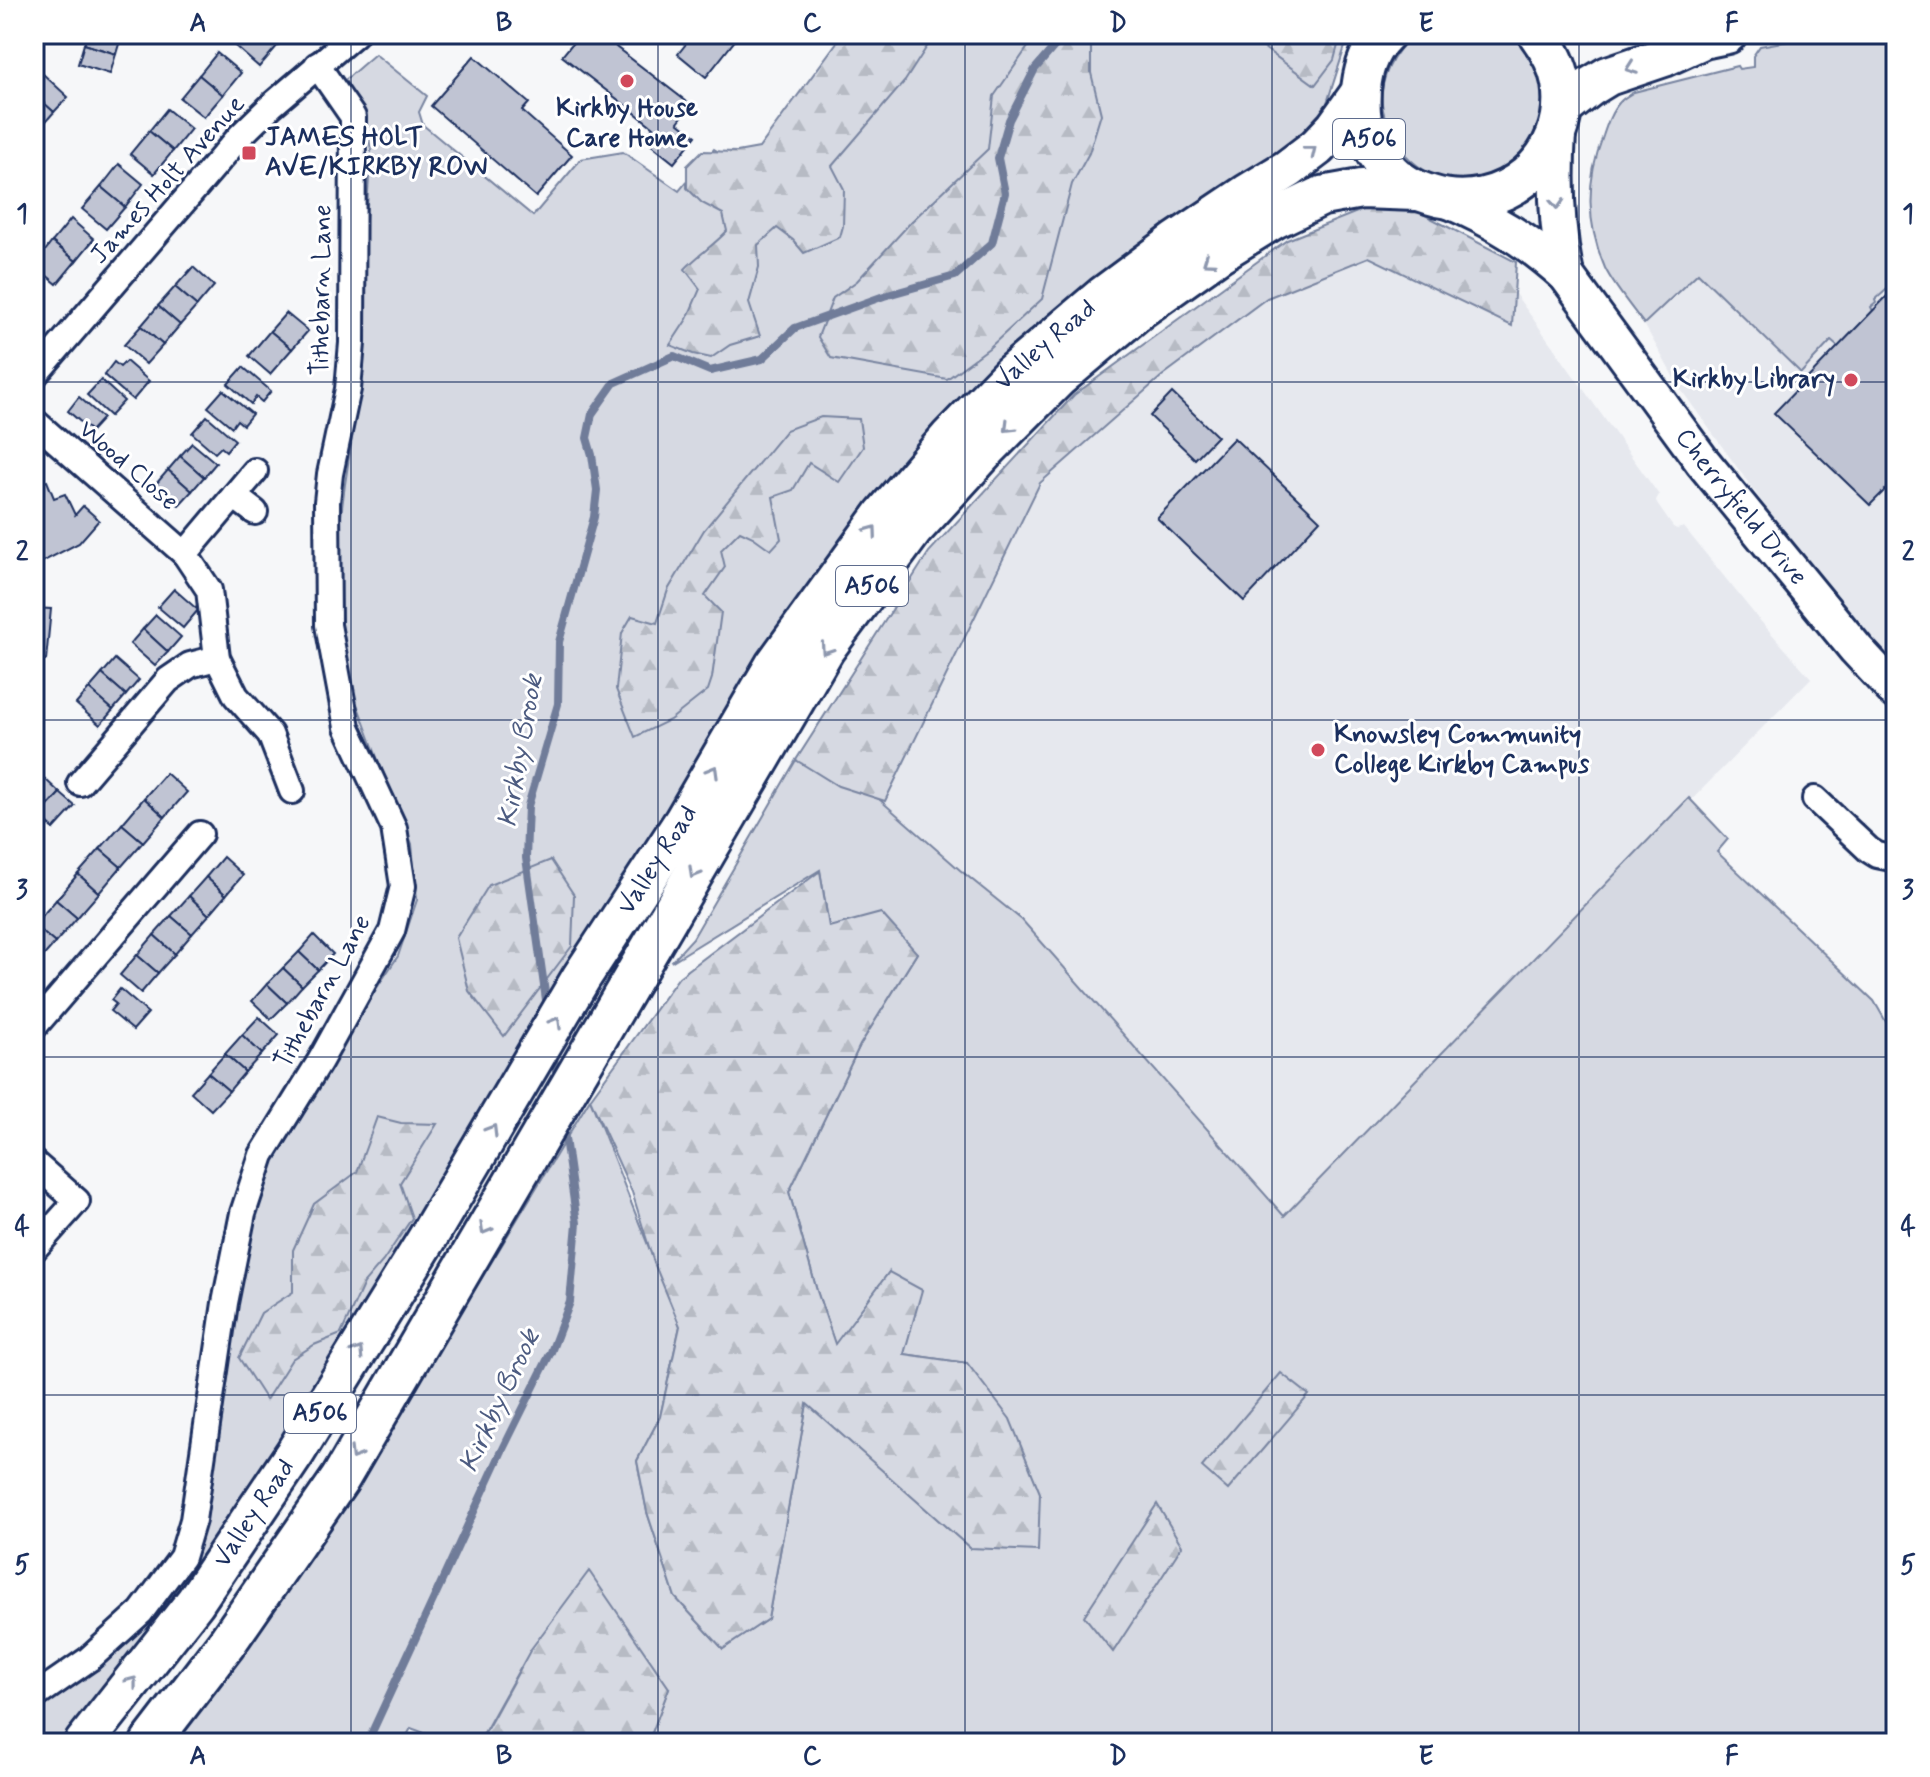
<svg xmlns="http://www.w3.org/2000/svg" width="1930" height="1777" font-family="Mynerve,sans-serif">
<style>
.built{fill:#e6e8ee}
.green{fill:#d6d9e2;stroke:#7884a0;stroke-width:2}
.forest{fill:url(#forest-firs);stroke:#7884a0;stroke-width:2}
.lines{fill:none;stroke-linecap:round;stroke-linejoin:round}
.stream{stroke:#707c99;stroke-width:8}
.building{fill:#c0c4d3;stroke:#1b2f5e;stroke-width:2}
.street-casing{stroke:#1b2f5e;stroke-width:30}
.secondary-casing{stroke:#1b2f5e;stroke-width:40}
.primary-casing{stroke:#1b2f5e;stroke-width:44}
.street{stroke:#fff;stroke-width:24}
.secondary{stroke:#fff;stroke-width:34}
.primary{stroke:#fff;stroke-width:38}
.oneway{stroke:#8d97ae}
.grid{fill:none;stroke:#1b2f5e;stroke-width:2;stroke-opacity:0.55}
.poi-dot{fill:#d1495b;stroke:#fff;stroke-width:3}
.labels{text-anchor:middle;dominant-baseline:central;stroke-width:6;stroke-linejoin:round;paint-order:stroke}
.shield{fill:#fff;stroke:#5f6d8e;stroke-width:2}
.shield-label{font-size:24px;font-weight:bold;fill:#1b2f5e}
.poi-label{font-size:26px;font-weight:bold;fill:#1b2f5e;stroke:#fff;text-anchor:start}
.street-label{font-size:26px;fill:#1b2f5e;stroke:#fff}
.water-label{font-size:28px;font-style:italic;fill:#4d5c81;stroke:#fff}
.neatline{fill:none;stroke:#1b2f5e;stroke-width:3}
.grid-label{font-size:26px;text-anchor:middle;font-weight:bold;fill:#1b2f5e}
</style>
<defs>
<pattern id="forest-firs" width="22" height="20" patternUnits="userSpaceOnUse" patternTransform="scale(2)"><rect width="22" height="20" fill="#d6d9e2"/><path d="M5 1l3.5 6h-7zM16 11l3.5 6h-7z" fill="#b7bbc4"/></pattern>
</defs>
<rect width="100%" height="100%" fill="#f6f7f9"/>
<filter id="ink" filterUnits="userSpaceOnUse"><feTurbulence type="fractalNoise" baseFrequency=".0125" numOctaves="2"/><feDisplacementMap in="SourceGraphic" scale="16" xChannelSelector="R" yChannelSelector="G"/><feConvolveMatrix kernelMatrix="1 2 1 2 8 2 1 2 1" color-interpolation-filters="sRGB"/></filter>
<g filter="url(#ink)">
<g class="built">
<path d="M1352,240l155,45 9,10 143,200 -3,5 1,4 16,23 4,2 7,-2 72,89 55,62 -527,538 -421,-395 129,-280 58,-66 43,-45 78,-72z"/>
<path d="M1698,273l133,68 6,5 34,-39 4,-7 21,-19v386l-91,-106 -126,-174 -35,-63z"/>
</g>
<g class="green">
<path d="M850,34h499l-23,72 -23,30 -57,39 -86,54 -101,85 -698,996 -102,164 -64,94 -7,-5 28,-124 35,-217 23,-67 66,-112 58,-87 19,-56 -5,-56 -34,-84 -24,-64 -12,-71 -6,-69 9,-72 18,-118 1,-119 7,-96 -6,-36 -21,-34 31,-27 52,42 -8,16 4,13 110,91 48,-57 42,-7 56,39 35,-42 37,23z"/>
<path d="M1415,34h99c5,6 12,11 17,18 29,39 13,100 -31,121 -53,25 -106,-9 -117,-63 -6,-29 10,-58 32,-76z"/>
<path d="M1827,34h69v247l-21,19 1,3 -5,4 2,4 -35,36 -7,-6 -30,32 -103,-100 -54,51c-12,-16 -31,-39 -39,-56 -19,-45 -19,-87 -2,-132 4,-12 8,-24 16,-33 4,-5 10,-8 15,-11l103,-26 2,3 14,-2v-11l7,-10z"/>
<path d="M796,760l83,39 81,71 62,50 262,296 405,-418 39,41 -11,13 157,149 22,38v704h-1248l21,-55 -149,-20 -39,70c-26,11 -45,-1 -70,-10l-8,15h-237l184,-247 240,-397 90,227 -20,91 -23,44 10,51 28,85 48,52 45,-30 39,-216 163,145 -3,-185 -63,-9 -15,-82 -54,73 -18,-54 -28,-99 71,-147 57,-92 -88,-26 -9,-57 -149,92 22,-24z"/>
<path d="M180,1585l-68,92 -54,66h-24v-34l116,-89z"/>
</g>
<g class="forest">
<path d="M843,34h92l-30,47 -73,85 12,23 -1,37 -3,11 -36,16 -11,-13 -16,-12 -19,17 1,22 -10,36 11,33 -30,9 -19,13 -18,-4 -23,-9 17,-26 13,-30 -15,-20c13,-14 29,-24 42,-38l-4,-17 -21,-11 -15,-15v-22l15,-15 35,1 22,-4z"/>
<path d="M1037,34h54v39l10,41 -12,39 -17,31 -30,115 -53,49 -42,31 -116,-21 -13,-21 15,-39 24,-17 55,-60 76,-72 6,-53z"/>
<path d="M1245,34h96l-7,26 -19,25z"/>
<path d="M1392,198l124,64 -4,64 -143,-69 -102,41 -105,78 -122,107 -155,318 -47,-15 -42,-26 133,-208 145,-157 213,-155z"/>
<path d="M821,417l38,2 4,28 -24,35 -30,-19 -16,27 -20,7 8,42 -10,11 -18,-13 -13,-6 -19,19 4,17 -20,29 16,16 -9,66 -4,12 -38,30 -35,17 -19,-48 6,-56 10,-17 25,7 11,-33 36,-60 82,-100z"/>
<path d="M551,860l23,35 -2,51 -68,90 -35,-45 -13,-53 33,-53z"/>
<path d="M820,871l9,56 52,-14 36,40 -57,92 -71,147 28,99 18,53 54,-72 33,18 -18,64 63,9 43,56 30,74 -2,58 -68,-3 -163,-144 -39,215 -45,30 -48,-52 -28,-85 -10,-51 23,-44 20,-91 -26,-63 -22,-71 -42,-93 89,-122z"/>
<path d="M377,1117l24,6 36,1 -37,59 12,35 -29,43 -19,22 -23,51 -27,11 -22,14 -26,41 -27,-42 22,-45 32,-21v-42l21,-46 43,-32z"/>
<path d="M1281,1373l28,22 -81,95 -26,-23z"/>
<path d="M1157,1504l25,42 -69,106 -29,-36z"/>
<path d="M589,1571l80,117 -21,55h-179l13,-5 49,-89z"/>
</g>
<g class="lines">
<g class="stream">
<path d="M547,1007l-21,-149 2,-52 30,-102 1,-62 35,-125 3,-27 -5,-35 -5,-17 5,-24 22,-31 60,-27 36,15 52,-12 33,-31 89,-32 71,-20 37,-33 13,-50 -7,-35 11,-38 26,-51 30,-35"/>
<path d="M553,1052l5,30"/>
<path d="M367,1743l134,-290 50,-101 19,-50 7,-79 -14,-99"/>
</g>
</g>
<g class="building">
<path d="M88,34h34l-6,20 -32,-10z"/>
<path d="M246,34h19l13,11 -19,22 -24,-21z"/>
<path d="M265,34h22l-9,11z"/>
<path d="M580,34h46l-10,13 75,58 -13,17 18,14 -22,27 -30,-24 9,-12 -91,-71z"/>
<path d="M694,34h46l-34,43 -28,-23z"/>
<path d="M84,44l32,10 -6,20 -32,-10z"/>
<path d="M217,53l24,20 -18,22 -24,-20z"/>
<path d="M474,56l55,47 -7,8 50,44 -36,42 -105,-91z"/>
<path d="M43,74l25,23 -14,15 -20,-18v-9z"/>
<path d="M199,75l24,20 -19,22 -24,-19z"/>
<path d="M34,94l20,18 -14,16 -6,-6z"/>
<path d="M167,109l24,20 -18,22 -24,-20z"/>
<path d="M149,131l24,20 -19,23 -24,-20z"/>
<path d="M119,164l24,20 -18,23 -24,-20z"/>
<path d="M101,187l24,20 -19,22 -24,-20z"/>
<path d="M71,219l23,20 -18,22 -24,-19z"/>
<path d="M52,242l24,19 -19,23 -23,-19z"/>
<path d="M193,267l21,19 -17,20 -22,-19z"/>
<path d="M175,287l22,19 -17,19 -22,-19z"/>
<path d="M34,288l11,10 -11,13z"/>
<path d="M1890,293l6,6v180l-26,26 -96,-92z"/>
<path d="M158,306l22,19 -17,20 -22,-19z"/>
<path d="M286,313l22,18 -16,18 -22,-18z"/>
<path d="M141,326l22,19 -17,19 -22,-19z"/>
<path d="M270,331l22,18 -22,25 -21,-18z"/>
<path d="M126,361l23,20 -16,19 -29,-25 10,-13 6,5z"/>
<path d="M243,367l28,24 -9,11 -6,-5 -5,7 -23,-20z"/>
<path d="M101,380l23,21 -14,15 -23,-21z"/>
<path d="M223,390l29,24 -9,11 -6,-5 -5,7 -24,-20z"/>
<path d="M1172,393l45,43 -22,23 -45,-43z"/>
<path d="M79,397l24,21 -12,13 -23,-20z"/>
<path d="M207,416l28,24 -9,11 -5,-4 -6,6 -23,-20z"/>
<path d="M1234,438l86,82 -76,81 -87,-83z"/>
<path d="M192,443l24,20 -12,14 -24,-21z"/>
<path d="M180,456l24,21 -12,14 -24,-21z"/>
<path d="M168,470l24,21 -13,14 -23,-21z"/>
<path d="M47,481l7,17 11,-4 10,21 8,-9 16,14 -20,23 -45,23v3v-84z"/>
<path d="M174,589l24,21 -15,18 -25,-21z"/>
<path d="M34,608l17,1 -5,51 -12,-2z"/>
<path d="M156,615l25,22 -13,15 -25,-23z"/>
<path d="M143,629l25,23 -13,14 -25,-22z"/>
<path d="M115,659l24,21 -13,15 -24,-21z"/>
<path d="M102,674l24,21 -13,15 -24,-21z"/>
<path d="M89,689l24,21 -13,15 -24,-21z"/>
<path d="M34,770l11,9 -11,12z"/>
<path d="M166,773l21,19 -22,25 -21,-19z"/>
<path d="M45,779l15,14 -21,23 -5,-5v-20z"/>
<path d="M60,793l15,13 -21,23 -15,-13z"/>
<path d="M144,798l21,19 -22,25 -21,-18z"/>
<path d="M122,824l21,18 -22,25 -21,-18z"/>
<path d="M100,849l21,18 -22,26 -21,-19z"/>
<path d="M223,857l20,18 -17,20 -20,-18z"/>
<path d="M78,874l21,19 -22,25 -21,-18z"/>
<path d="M206,877l20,18 -17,20 -20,-19z"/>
<path d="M189,896l20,19 -17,19 -21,-18z"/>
<path d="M56,900l21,18 -22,25 -21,-18z"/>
<path d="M171,916l21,18 -17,20 -21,-19z"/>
<path d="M34,925l21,18 -16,18 -5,-5z"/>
<path d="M154,935l21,19 -17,19 -21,-18z"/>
<path d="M314,935l19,19 -15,16 -19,-18z"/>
<path d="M299,952l19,18 -16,16 -19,-18z"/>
<path d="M137,955l21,18 -17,20 -21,-18z"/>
<path d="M283,968l19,18 -15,17 -20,-19z"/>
<path d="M267,984l20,19 -16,16 -19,-18z"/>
<path d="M120,989l28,24 -15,17 -23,-19 6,-7 -5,-4z"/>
<path d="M259,1017l20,18 -17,19 -20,-19z"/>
<path d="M242,1035l20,19 -17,18 -20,-18z"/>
<path d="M225,1054l20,18 -16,19 -21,-18z"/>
<path d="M208,1073l21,18 -18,19 -20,-18z"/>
</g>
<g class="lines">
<g class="street-casing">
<g id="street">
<path d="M34,376l207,-241 31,-30 83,-71"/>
<path d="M34,421l151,133 24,36 8,68 19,38 34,38 22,57"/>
<path d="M234,496l21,16"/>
<path d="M185,554l70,-83"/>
<path d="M80,783l88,-103 22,-15 27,-7"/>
<path d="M1815,799l54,51 8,5 19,4"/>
<path d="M34,1027l166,-193"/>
<path d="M34,1163l43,38 -43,48"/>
<path d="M34,1697l55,-38 52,-47 41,-55 11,-37 32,-217 18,-90 19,-58 58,-94 72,-130 11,-45 -9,-58 -47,-101 -19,-102 -1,-123 3,-28 18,-85 4,-46 1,-226 -36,-52"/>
</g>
</g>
<g class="secondary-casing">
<g id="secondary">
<path d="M1558,133c-3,47 -2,95 8,142"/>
<path id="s1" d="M1447,200c48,21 80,40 119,75l136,186 154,188 40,43"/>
</g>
</g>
<g class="primary-casing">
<g id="primary">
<path d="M1385,34c-21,20 -26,51 -24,79 2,20 12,38 25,54 11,14 28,23 45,28 71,22 142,-37 130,-112 -3,-18 -12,-34 -23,-49"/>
<path d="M1563,108l27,-21 18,-11 56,-19 39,-18 24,-5"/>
<path id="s2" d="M84,1743l111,-141 100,-149 132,-214 154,-261 102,-156 91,-156 110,-152 65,-76 62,-64 92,-78 74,-55 70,-47 41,-25 29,-22 18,-19 25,-35"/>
<path d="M150,1743l76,-99 114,-165 485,-830 88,-119 77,-84 68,-68 82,-69 79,-56 55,-34 48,-23 39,-7 55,2"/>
</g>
</g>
<use href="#street" class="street"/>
<use href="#secondary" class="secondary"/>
<use href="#primary" class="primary"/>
</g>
<defs><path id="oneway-chevron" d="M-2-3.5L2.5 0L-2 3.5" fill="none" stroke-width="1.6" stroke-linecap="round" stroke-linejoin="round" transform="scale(2)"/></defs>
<g class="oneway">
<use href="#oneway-chevron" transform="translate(1631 68) rotate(160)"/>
<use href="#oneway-chevron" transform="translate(1311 151) rotate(-39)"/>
<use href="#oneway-chevron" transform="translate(1557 204) rotate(87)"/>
<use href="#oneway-chevron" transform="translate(1208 261) rotate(145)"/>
<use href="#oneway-chevron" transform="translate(1009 427) rotate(135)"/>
<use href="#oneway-chevron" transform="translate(872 531) rotate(-54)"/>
<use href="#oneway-chevron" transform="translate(826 649) rotate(124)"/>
<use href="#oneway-chevron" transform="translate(713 771) rotate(-60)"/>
<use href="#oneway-chevron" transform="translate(694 873) rotate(120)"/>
<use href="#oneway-chevron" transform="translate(556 1022) rotate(-60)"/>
<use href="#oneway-chevron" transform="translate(492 1130) rotate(-59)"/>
<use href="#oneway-chevron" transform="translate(485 1229) rotate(120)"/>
<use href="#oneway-chevron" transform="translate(358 1352) rotate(-58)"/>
<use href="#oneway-chevron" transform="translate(355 1454) rotate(121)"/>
<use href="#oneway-chevron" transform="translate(132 1682) rotate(-52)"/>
</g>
</g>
<path class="grid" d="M351,34v1709M658,34v1709M965,34v1709M1272,34v1709M1579,34v1709M34,382h1862M34,720h1862M34,1057h1862M34,1395h1862"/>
<g class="poi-dot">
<circle cx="627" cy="81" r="8"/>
<rect x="241" y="145" width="16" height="16" rx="4"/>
<circle cx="1851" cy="380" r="8"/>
<circle cx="1318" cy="750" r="8"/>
</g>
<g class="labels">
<g class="shield">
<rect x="1333" y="119" width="72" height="40" rx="6"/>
<rect x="836" y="566" width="72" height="40" rx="6"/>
<rect x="284" y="1393" width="72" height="40" rx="6"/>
</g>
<g class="shield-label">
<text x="1369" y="139">A506</text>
<text x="872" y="586">A506</text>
<text x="320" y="1413">A506</text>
</g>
<g class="poi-label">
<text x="627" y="109" text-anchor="middle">Kirkby House<tspan x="627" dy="30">Care Home</tspan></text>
<text x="265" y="138">JAMES HOLT<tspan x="265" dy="30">AVE/KIRKBY ROW</tspan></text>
<text x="1835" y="380" text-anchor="end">Kirkby Library</text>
<text x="1334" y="735">Knowsley Community<tspan x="1334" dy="30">College Kirkby Campus</tspan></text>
</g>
<g class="street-label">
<text transform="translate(168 180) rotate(-48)">James Holt Avenue</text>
<text transform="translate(322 290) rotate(-89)">Tithebarn Lane</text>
<text stroke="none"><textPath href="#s2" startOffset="1702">Valley Road</textPath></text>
<text transform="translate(128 466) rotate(41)">Wood Close</text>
<text stroke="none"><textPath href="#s1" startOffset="432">Cherryfield Drive</textPath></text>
<text stroke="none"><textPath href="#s2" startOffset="1054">Valley Road</textPath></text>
<text transform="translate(323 992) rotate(-61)">Tithebarn Lane</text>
<text stroke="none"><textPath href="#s2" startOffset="286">Valley Road</textPath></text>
</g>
<g class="water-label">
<text transform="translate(521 751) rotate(-80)">Kirkby Brook</text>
<text transform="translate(500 1401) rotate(-65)">Kirkby Brook</text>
</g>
</g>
<rect width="1930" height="1777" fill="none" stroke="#fff" stroke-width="88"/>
<rect x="44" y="44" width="1842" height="1689" class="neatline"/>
<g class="grid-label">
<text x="198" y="31">A</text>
<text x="504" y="31">B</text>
<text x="812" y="31">C</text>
<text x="1118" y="31">D</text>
<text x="1426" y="31">E</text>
<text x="1732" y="31">F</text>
<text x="22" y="222">1</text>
<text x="1908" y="222">1</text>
<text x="22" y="560">2</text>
<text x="1908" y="560">2</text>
<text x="22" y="898">3</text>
<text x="1908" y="898">3</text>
<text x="22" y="1235">4</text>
<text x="1908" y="1235">4</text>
<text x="22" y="1573">5</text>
<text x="1908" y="1573">5</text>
<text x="198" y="1764">A</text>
<text x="504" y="1764">B</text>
<text x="812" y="1764">C</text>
<text x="1118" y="1764">D</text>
<text x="1426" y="1764">E</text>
<text x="1732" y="1764">F</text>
</g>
</svg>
